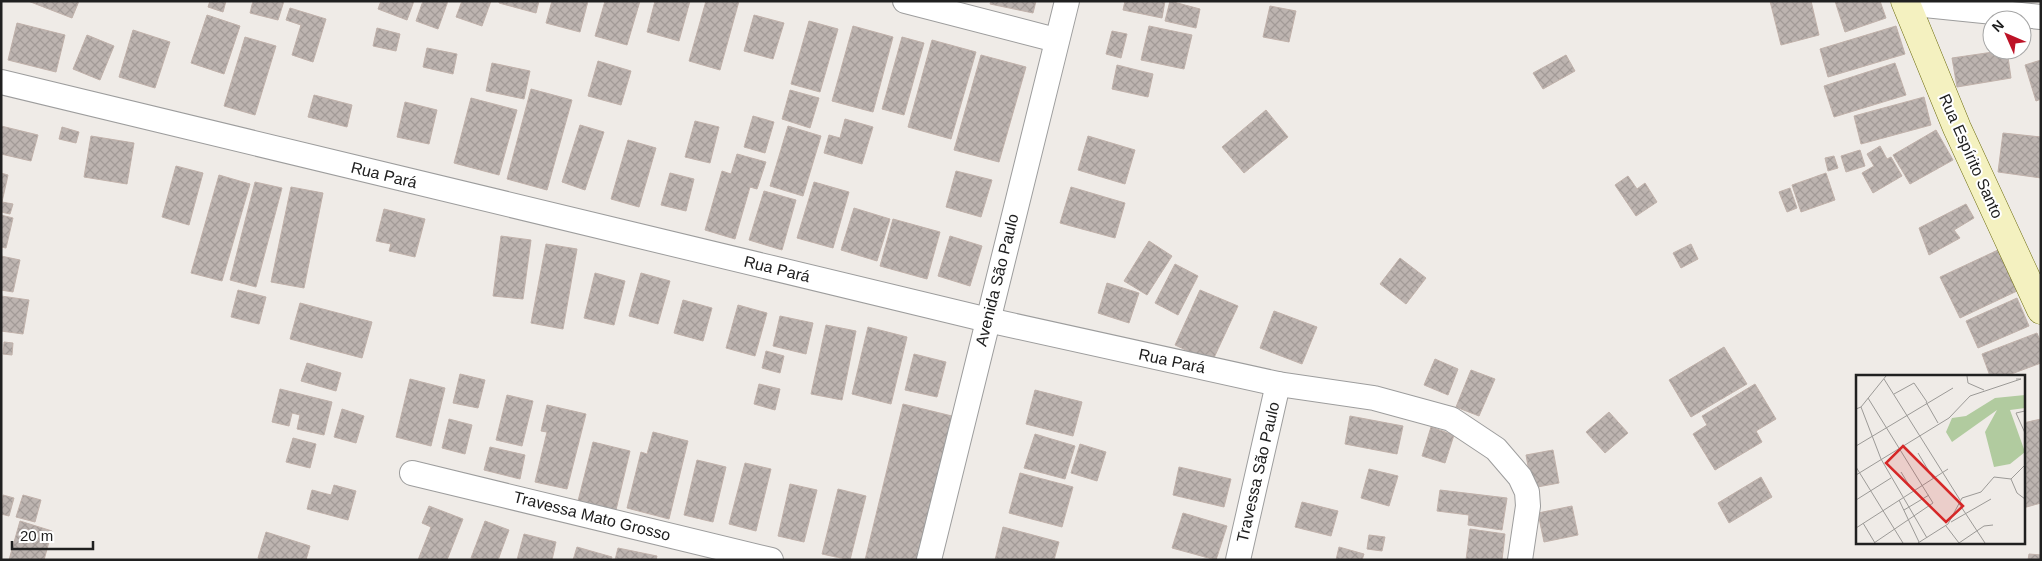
<svg xmlns="http://www.w3.org/2000/svg" width="2042" height="561" font-family="Helvetica,sans-serif">
<style>
.building{fill:url(#building-cross-hatch);stroke:#c0b1aa}
.lines{fill:none;stroke-linecap:round;stroke-linejoin:round}
.street-casing{stroke:#9d9d9d;stroke-width:26}
.secondary-casing{stroke:#6e6d0f;stroke-width:29}
.street{stroke:#fff;stroke-width:24}
.secondary{stroke:#f4f1c0;stroke-width:28}
.labels{text-anchor:middle;dominant-baseline:central;stroke-width:4;stroke-linejoin:round;paint-order:stroke}
.street-label{font-size:16px;fill:#202020;stroke:#fff}
.inset-road{fill:none;stroke:#9c9a97;stroke-width:1}
.view{fill:#d62828;fill-opacity:0.15;stroke:#d62828;stroke-width:2.5}
.inset-edge{fill:none;stroke:#202020;stroke-width:2.5}
</style>
<defs>
<pattern id="building-cross-hatch" width="8" height="8" patternUnits="userSpaceOnUse" patternTransform="scale(1.25)"><rect width="8" height="8" fill="#bdb4b0"/><path d="M0 0l8 8M0 8l8-8" fill="none" stroke="#a29a97"/></pattern>
</defs>
<rect width="100%" height="100%" fill="#efebe7"/>
<g class="building">
<path d="M28,1h51l-7,17z"/>
<path d="M210,1h16l-3,11 -15,-5z"/>
<path d="M253,1h31l-6,19 -28,-7z"/>
<path d="M381,1h33l-7,19 -29,-11z"/>
<path d="M423,1h25l-10,28 -22,-8z"/>
<path d="M462,1h29l-9,25 -26,-9z"/>
<path d="M499,1h40l-3,12 -37,-10z"/>
<path d="M552,1h36l-8,31 -34,-9z"/>
<path d="M605,1h35l-13,44 -32,-9z"/>
<path d="M655,1h35l-11,40 -32,-9z"/>
<path d="M706,1h33l-19,69 -31,-9z"/>
<path d="M991,1h45l-3,12 -43,-9z"/>
<path d="M1125,1h40l-3,17 -39,-8z"/>
<path d="M1170,1l30,8 -4,19 -31,-7z"/>
<path d="M1770,1h41l8,34 -38,10z"/>
<path d="M1835,1h45l6,17 -41,14z"/>
<path d="M1270,6l26,5 -7,31 -26,-5z"/>
<path d="M290,8l36,11 -13,43 -21,-7 9,-30 -15,-5z"/>
<path d="M207,15l33,11 -16,48 -33,-11z"/>
<path d="M754,15l30,8 -11,36 -29,-8z"/>
<path d="M809,21l29,8 -18,63 -29,-8z"/>
<path d="M17,23l48,12 -9,37 -48,-12z"/>
<path d="M853,26l40,11 -20,75 -41,-11z"/>
<path d="M1149,26l43,9 -8,34 -43,-9z"/>
<path d="M1896,26l9,28 -77,23 -8,-28z"/>
<path d="M377,28l23,6 -4,17 -23,-5z"/>
<path d="M133,30l37,12 -15,46 -36,-11z"/>
<path d="M1112,31l15,3 -6,24 -15,-4z"/>
<path d="M87,35l27,11 -14,34 -27,-11z"/>
<path d="M245,37l31,9 -21,69 -31,-9z"/>
<path d="M902,37l22,6 -20,72 -22,-6z"/>
<path d="M932,40l44,12 -25,87 -43,-12z"/>
<path d="M427,48l30,6 -4,20 -30,-7z"/>
<path d="M2007,50l4,28 -54,9 -5,-29z"/>
<path d="M981,55l45,12 -27,95 -45,-12z"/>
<path d="M1566,55l9,16 -32,18 -10,-16z"/>
<path d="M2041,60v39l-5,2 -11,-36z"/>
<path d="M598,61l33,10 -10,34 -33,-9z"/>
<path d="M492,63l38,8 -6,28 -38,-8z"/>
<path d="M1895,63l11,32 -72,22 -10,-31z"/>
<path d="M1117,65l36,9 -5,23 -36,-8z"/>
<path d="M531,89l41,11 -25,90 -40,-11z"/>
<path d="M790,90l29,8 -9,30 -28,-9z"/>
<path d="M314,95l38,10 -5,22 -39,-10z"/>
<path d="M1924,97l7,28 -70,19 -7,-28z"/>
<path d="M471,98l46,12 -18,65 -45,-12z"/>
<path d="M405,102l32,8 -8,34 -32,-7z"/>
<path d="M1266,110l22,27 -44,36 -22,-26z"/>
<path d="M753,116l21,6 -9,31 -21,-6z"/>
<path d="M845,119l28,8 -11,37 -38,-11 5,-18 11,3z"/>
<path d="M695,121l24,6 -9,36 -25,-6z"/>
<path d="M580,125l24,7 -19,58 -23,-8z"/>
<path d="M1,126l37,9 -7,26 -30,-7z"/>
<path d="M788,126l33,10 -18,60 -33,-10z"/>
<path d="M62,127l17,5 -3,11 -17,-4z"/>
<path d="M1936,130l17,30 -43,24 -17,-29z"/>
<path d="M2003,133l38,4v41l-43,-6z"/>
<path d="M91,136l43,7 -7,41 -43,-7z"/>
<path d="M1088,136l47,14 -10,34 -47,-14z"/>
<path d="M628,140l28,8 -17,59 -28,-8z"/>
<path d="M1880,146l7,13 4,-2 11,19 -29,17 -11,-20 12,-7 -7,-12z"/>
<path d="M1860,150l5,16 -19,6 -5,-16z"/>
<path d="M737,154l29,8 -9,27 -7,-2 -15,52 -30,-9 17,-59 9,3z"/>
<path d="M1834,156l4,12 -10,3 -3,-13z"/>
<path d="M176,166l27,7 -14,52 -27,-8z"/>
<path d="M956,171l36,9 -11,37 -35,-10z"/>
<path d="M1,173l7,2 -6,27 11,2 -3,10 -9,-2z"/>
<path d="M670,173l24,6 -8,32 -25,-6z"/>
<path d="M1826,173l9,27 -34,12 -9,-27z"/>
<path d="M219,175l31,9 -28,97 -31,-8z"/>
<path d="M1628,176l9,13 8,-6 12,19 -21,14 -21,-31z"/>
<path d="M255,182l27,6 -26,99 -26,-7z"/>
<path d="M814,182l35,10 -16,56 -36,-10z"/>
<path d="M291,187l32,6 -19,95 -33,-6z"/>
<path d="M1071,187l54,16 -10,35 -55,-15z"/>
<path d="M1790,188l7,20 -10,4 -8,-20z"/>
<path d="M764,191l32,9 -14,50 -33,-10z"/>
<path d="M1966,204l8,14 -20,12 6,8 -31,17 -10,-27z"/>
<path d="M854,208l36,11 -13,42 -36,-11z"/>
<path d="M384,209l41,10 -10,38 -26,-6 2,-7 -15,-3z"/>
<path d="M1,215l12,3 -7,30 -5,-1z"/>
<path d="M893,219l47,13 -13,47 -47,-13z"/>
<path d="M501,236l30,4 -8,59 -30,-3z"/>
<path d="M950,236l32,10 -12,40 -32,-10z"/>
<path d="M1149,241l23,15 -25,39 -23,-14z"/>
<path d="M546,244l31,5 -14,80 -32,-6z"/>
<path d="M1691,244l7,15 -17,9 -8,-15z"/>
<path d="M1998,250l19,41 -57,27 -20,-41z"/>
<path d="M1,256l19,4 -7,32 -12,-2z"/>
<path d="M1400,258l26,20 -20,26 -26,-20z"/>
<path d="M1175,264l23,12 -20,39 -23,-12z"/>
<path d="M595,273l30,8 -11,44 -30,-7z"/>
<path d="M641,273l29,8 -12,43 -29,-8z"/>
<path d="M1107,283l32,10 -10,30 -31,-10z"/>
<path d="M238,290l28,7 -7,27 -28,-7z"/>
<path d="M1200,290l38,16 -26,56 -37,-17z"/>
<path d="M1,296l28,4 -6,34 -22,-3z"/>
<path d="M2017,298l12,28 -51,22 -12,-27z"/>
<path d="M683,300l29,8 -9,33 -29,-8z"/>
<path d="M300,303l72,19 -10,36 -72,-19z"/>
<path d="M738,305l29,8 -12,43 -29,-8z"/>
<path d="M1274,311l43,16 -15,37 -42,-16z"/>
<path d="M780,316l33,7 -7,31 -33,-8z"/>
<path d="M826,325l30,6 -14,69 -31,-6z"/>
<path d="M868,327l39,10 -16,67 -39,-10z"/>
<path d="M2037,333l4,10v20l-35,13h-16l-8,-22z"/>
<path d="M4,342l9,1 -1,12 -9,-1z"/>
<path d="M1724,347l23,37 -56,33 -22,-37z"/>
<path d="M766,351l18,5 -4,17 -18,-5z"/>
<path d="M914,354l32,8 -9,35 -32,-7z"/>
<path d="M1435,359l23,10 -10,26 -24,-10z"/>
<path d="M307,363l34,10 -5,18 -35,-10z"/>
<path d="M1471,370l24,9 -16,37 -23,-9z"/>
<path d="M460,374l25,6 -7,28 -25,-5z"/>
<path d="M410,379l35,9 -14,58 -35,-9z"/>
<path d="M759,384l21,5 -5,21 -21,-6z"/>
<path d="M1755,384l21,35 -20,12 6,11 -47,28 -22,-36 14,-9 -5,-9z"/>
<path d="M280,389l52,13 -8,33 -27,-6 3,-14 -8,-2 -3,13 -17,-4z"/>
<path d="M1035,390l47,12 -9,34 -47,-12z"/>
<path d="M507,395l26,6 -11,45 -26,-6z"/>
<path d="M903,404l49,12 -34,144h-53z"/>
<path d="M547,405l39,9 -19,75 -32,-7 12,-50 -6,-1z"/>
<path d="M342,409l22,7 -8,27 -22,-6z"/>
<path d="M1609,412l19,21 -23,20 -19,-21z"/>
<path d="M1350,416l53,10 -6,28 -52,-10z"/>
<path d="M449,419l23,6 -7,29 -23,-6z"/>
<path d="M2041,419v84l-18,5v-85z"/>
<path d="M1431,427l23,8 -9,28 -23,-7z"/>
<path d="M653,432l35,9 -19,78 -42,-11 14,-56 6,2z"/>
<path d="M1035,434l40,12 -10,33 -41,-11z"/>
<path d="M293,438l23,6 -6,24 -24,-6z"/>
<path d="M593,442l37,9 -14,59 -38,-9z"/>
<path d="M1080,444l26,8 -9,29 -26,-8z"/>
<path d="M490,447l35,8 -5,24 -36,-9z"/>
<path d="M1553,450l6,33 -27,5 -6,-33z"/>
<path d="M697,460l29,7 -13,55 -29,-7z"/>
<path d="M745,463l26,6 -15,62 -27,-7z"/>
<path d="M1179,467l52,12 -7,28 -51,-12z"/>
<path d="M1369,469l29,7 -9,30 -28,-8z"/>
<path d="M1020,473l53,14 -11,40 -53,-14z"/>
<path d="M1761,477l11,20 -43,26 -11,-20z"/>
<path d="M790,484l27,6 -13,52 -26,-6z"/>
<path d="M334,485l22,6 -8,29 -41,-11 5,-19 19,5z"/>
<path d="M838,489l28,7 -16,64 -28,-6z"/>
<path d="M1440,490l67,8 -5,32 -34,-5 1,-10 -32,-4z"/>
<path d="M3,495l11,3 -5,18 -8,-2z"/>
<path d="M23,495l18,5 -6,22 -19,-5z"/>
<path d="M1302,502l36,9 -7,25 -36,-9z"/>
<path d="M429,506l34,13 -16,41h-29l13,-33 -9,-4z"/>
<path d="M1572,506l6,29 -34,7 -6,-29z"/>
<path d="M1183,513l44,13 -11,34 -44,-12z"/>
<path d="M20,521l32,10 -8,29h-35z"/>
<path d="M485,521l24,9 -11,30 -27,-2z"/>
<path d="M1003,527l56,15 -5,18h-59z"/>
<path d="M1470,529l35,5 -3,26h-36z"/>
<path d="M266,532l44,14 -4,14h-42l-6,-2z"/>
<path d="M524,534l32,8 -4,18h-35z"/>
<path d="M1369,535l16,2 -3,14 -15,-2z"/>
<path d="M577,547l35,10 -1,3h-38z"/>
<path d="M1339,547l25,7 -2,6h-26z"/>
<path d="M618,548l39,8 -1,4h-41z"/>
<path d="M2029,554l12,1v5h-13z"/>
</g>
<g class="lines">
<g class="street-casing">
<g id="street">
<path d="M905,1l151,39"/>
<path d="M1905,3l136,14"/>
<path d="M1,82l987,238 290,64 96,14 77,21 45,30 24,28 7,15 1,14 -8,54"/>
<path d="M412,473l359,87"/>
<path d="M929,560l138,-559"/>
<path d="M1238,560l40,-176"/>
</g>
</g>
<g class="secondary-casing">
<path id="secondary" d="M1905,1l52,127 84,182"/>
</g>
<use href="#street" class="street"/>
<use href="#secondary" class="secondary"/>
</g>
<g class="labels">
<g class="street-label">
<text transform="translate(1971 156) rotate(66)">Rua Espírito Santo</text>
<text transform="translate(384 175) rotate(14)">Rua Pará</text>
<text transform="translate(777 269) rotate(14)">Rua Pará</text>
<text transform="translate(997 280) rotate(-76)">Avenida São Paulo</text>
<text transform="translate(1172 361) rotate(12)">Rua Pará</text>
<text transform="translate(1258 472) rotate(-77)">Travessa São Paulo</text>
<text transform="translate(592 516) rotate(14)">Travessa Mato Grosso</text>
</g>
</g>
<g transform="translate(1856 375)">
<rect width="169" height="169" fill="#efebe7"/>
<path d="M169,20v13l-15,2 15,42 -15,12 -16,3 -9,-35 12,-22 -45,32 -6,-10 6,-14 14,-2 29,-18z" fill="#b1cb9f"/>
<path class="inset-road" d="M111,1l1,7 16,7M28,4l76,121M38,19l20,-11 13,19M12,23l65,105 -59,40M70,27l12,21M5,32l20,52 46,79M0,34l5,-2 25,-31M169,36l-9,2 9,20M0,71l97,-58M62,78l15,25M0,92l47,76M45,97l11,18M0,100l93,-57 21,-22 51,-17h-5M155,104l6,14 8,6M155,104l14,-14M0,125l35,-22M43,125l20,42M102,127l27,41M48,135l25,-15M95,147l40,-23M7,148l12,20M90,151l13,17M0,153l92,-59M62,168l30,-19 14,-26 19,-6 13,-15 17,2M103,168l25,-17 9,-1"/>
<path class="view" d="M47,71l60,60 -17,16 -60,-59z"/>
<rect width="169" height="169" class="inset-edge"/>
</g>
<rect width="2042" height="561" fill="none" stroke="#202020" stroke-width="5"/>
<g transform="translate(2007 35) rotate(315)"><circle r="24" fill="#ffffff" stroke="#a6a6a6"/>
<path d="M0-4L9 19L0 12L-9 19Z" fill="#bd1226"/>
<text y="-8" font-size="14" font-weight="bold" text-anchor="middle" fill="#202020">N</text>
</g>
<path d="M12 541v8h81v-8" fill="none" stroke="#202020" stroke-width="2.5"/>
<text x="20" y="541" font-size="15" fill="#202020" stroke="#ffffff" stroke-width="4" paint-order="stroke">20 m</text>
</svg>
